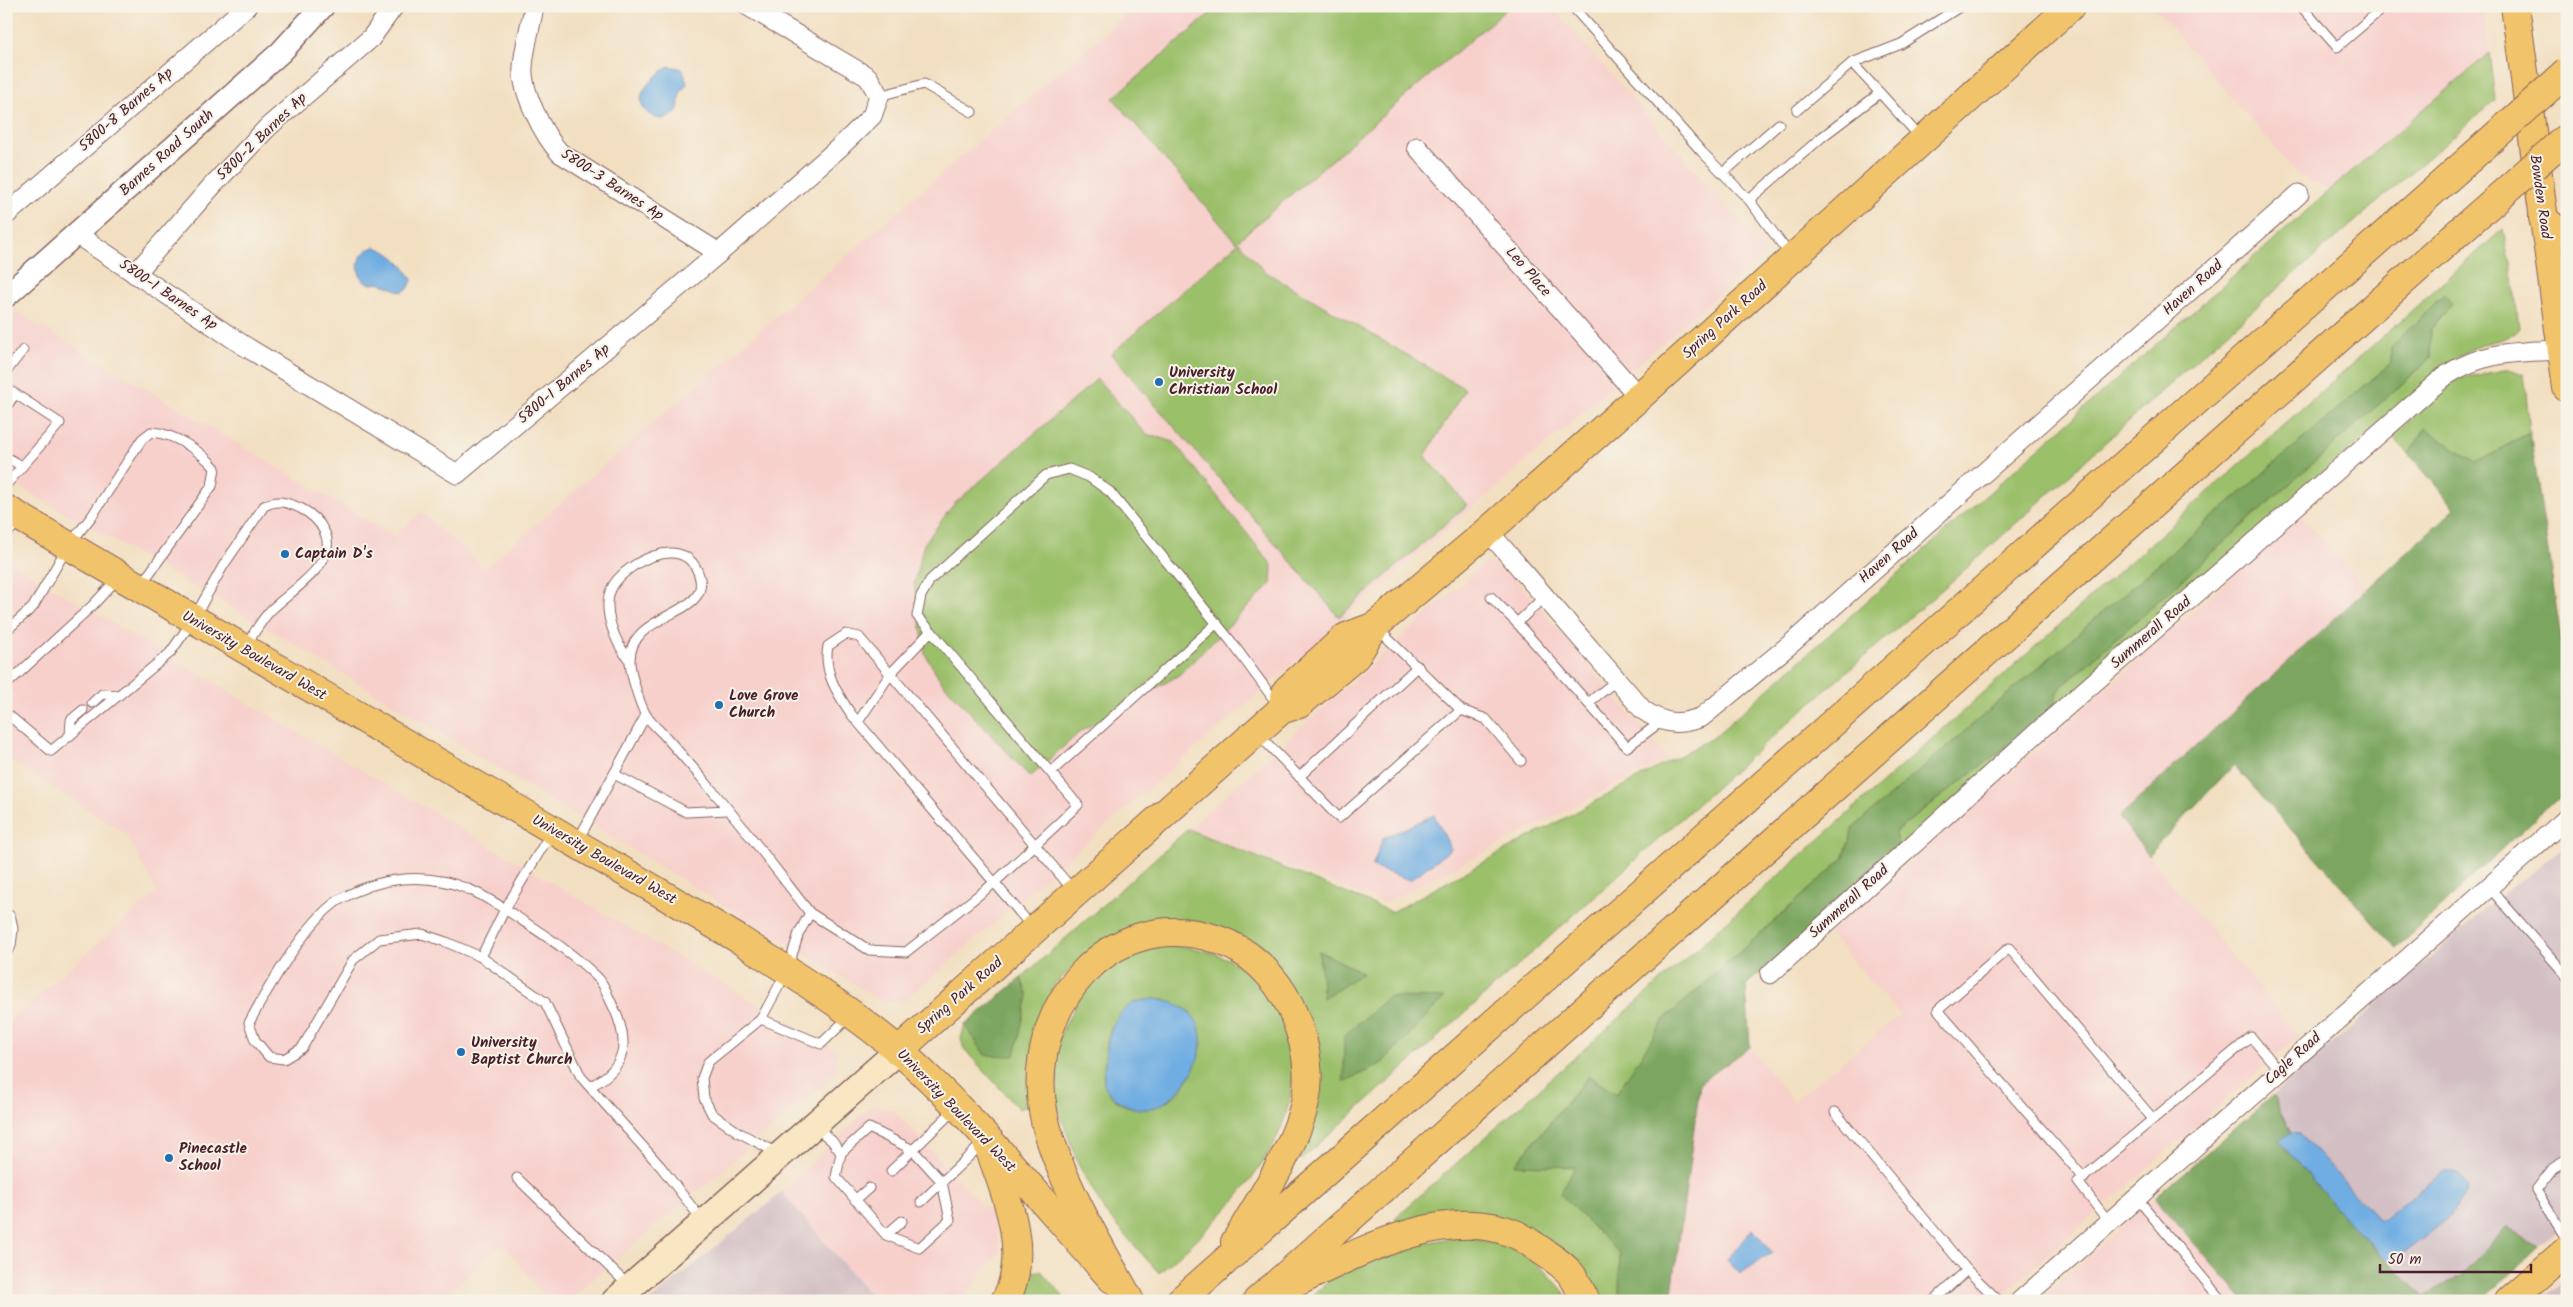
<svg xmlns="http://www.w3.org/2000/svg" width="2573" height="1307" font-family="Kalam,sans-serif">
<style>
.built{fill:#f7d0cc}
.industrial{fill:#d2bec3}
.green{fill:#9bc06a;stroke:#72704a;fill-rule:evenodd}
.forest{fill:#7ca65e;stroke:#636244}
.water{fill:#70ade2;stroke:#5d6686}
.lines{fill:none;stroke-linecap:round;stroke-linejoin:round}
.service-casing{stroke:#856260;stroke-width:11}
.minor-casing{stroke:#856260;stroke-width:21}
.tertiary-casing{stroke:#856260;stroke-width:25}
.secondary-casing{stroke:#856260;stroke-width:29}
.primary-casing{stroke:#856260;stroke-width:30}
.motorway-casing{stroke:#856260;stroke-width:30}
.service{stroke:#fff;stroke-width:9}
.minor{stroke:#fff;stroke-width:19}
.tertiary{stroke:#fff;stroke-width:22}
.secondary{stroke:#f9e7c3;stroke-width:26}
.primary{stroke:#f1c36a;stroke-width:28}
.motorway{stroke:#f1c36a;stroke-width:28}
.motorway-bridge-casing{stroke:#856260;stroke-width:30;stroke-linecap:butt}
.motorway-bridge{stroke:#f1c36a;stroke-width:28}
.poi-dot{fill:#1f6fb2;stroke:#f7f3e8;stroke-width:2}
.labels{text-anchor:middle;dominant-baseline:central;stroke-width:4;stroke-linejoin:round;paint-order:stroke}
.street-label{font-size:15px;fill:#4a1f2b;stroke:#f7f3e8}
.poi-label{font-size:15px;font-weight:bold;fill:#4a1f2b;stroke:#f7f3e8;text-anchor:start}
</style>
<rect width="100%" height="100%" fill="#f7f3e8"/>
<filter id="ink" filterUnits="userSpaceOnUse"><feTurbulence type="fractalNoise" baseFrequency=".02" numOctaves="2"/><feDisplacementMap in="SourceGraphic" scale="10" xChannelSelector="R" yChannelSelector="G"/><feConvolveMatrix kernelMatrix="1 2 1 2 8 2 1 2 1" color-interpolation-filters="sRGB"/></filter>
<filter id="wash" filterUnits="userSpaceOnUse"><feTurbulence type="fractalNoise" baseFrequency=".0096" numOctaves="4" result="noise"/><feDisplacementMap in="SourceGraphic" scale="20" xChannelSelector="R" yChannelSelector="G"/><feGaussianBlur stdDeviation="1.12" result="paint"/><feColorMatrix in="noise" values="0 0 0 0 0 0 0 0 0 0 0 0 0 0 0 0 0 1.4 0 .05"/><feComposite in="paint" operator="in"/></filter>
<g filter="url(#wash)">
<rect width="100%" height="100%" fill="#f2dfc1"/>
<g class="built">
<path d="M1136,6h415l216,246 -864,750h-20l-594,-361 -283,-162v-158l10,-9 378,224 27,-24 64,56z"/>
<path d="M2153,6h330l6,47 -159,137 -31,-14z"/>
<path d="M2301,516l66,73 -248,228 29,38 151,181 -304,265h-324l29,-218 50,-36 43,55 107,-87 -71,-82z"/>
<path d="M6,560l831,491 -1,20 -14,15 -255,215h-20l-44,-57 -53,47 -172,-197 179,207h-451v-277l151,-132 -31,-58 -120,-76z"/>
<path d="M1486,562l28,15 154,182 -284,144 -196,-74z"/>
<path d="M872,1105l21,5 100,107 8,35 -42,49h-84l-93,-109z"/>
<path d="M2155,1197l89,104h-206z"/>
</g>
<g class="industrial">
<path d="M2563,847l4,1v374l-29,25 -31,-20 -48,49 -34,21 -34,-35 33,-24 40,-39 -86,20 -78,-85 -9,-1 -18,-37 215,-190z"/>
<path d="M782,1192l93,109h-225z"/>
<path d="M2567,1278v23h-27z"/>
</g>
<g class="green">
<path d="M1219,6h291l-274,236 -123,-144z"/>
<path d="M2489,53l6,47 -280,243 -254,230 -172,149 -488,438 -7,-4 23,-77 -72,-142 -57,-18 -45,5 -45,21 -44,40 -19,47 -8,74 -8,3 -55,-60 -3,-11 4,-13 20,30 43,-59 -7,-18 167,-149 204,83 322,-175 616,-547zM1319,951l44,22 -40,24z"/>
<path d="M2503,229l5,27 3,6 8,66c-12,14 -22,11 -38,17 -14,6 -26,13 -37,22l-546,484 -3,-19 160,-123 2,-18 374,-333 -1,-28 22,-26 -61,43v16l-537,464 -11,32 -178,160 -49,76 -28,-18 -73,87 60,3 -14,27 59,60 -1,47h-22l-48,-60 -148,-15 -6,-8z"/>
<path d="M1239,242l25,29 201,118 -40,67 42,49 -128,112 -228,-263z"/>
<path d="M2510,369l14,5 6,58 -54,32 -51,-36 -16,26 -17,-18 64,-57z"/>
<path d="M1097,379l49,55 28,8 98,123 -1,19 -92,91 -98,56 -51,46 -89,-96 -16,-27 -11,-71 10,-39 29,-39z"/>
<path d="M1165,945c48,3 81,14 107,58 65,107 -38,206 -113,270l-54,-61 -27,-48 -20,-56 -3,-63 30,-59 43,-32zM1154,999l11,1 25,12 12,31c-5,17 -11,35 -23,49 -19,20 -57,24 -73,-3 -5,-10 -1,-30 0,-41 2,-10 4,-22 11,-28 11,-9 25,-15 37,-21z"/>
<path d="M1460,1236c54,8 78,21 111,65h-265l24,-21 61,-30z"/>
<path d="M1041,1271l26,30h-51l9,-29z"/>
</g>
<g class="forest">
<path d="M2444,294l8,10 -22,26 1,28 -374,333 -2,18 -160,123 3,19 -152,134 4,62 -50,36 -29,218h-52l1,-47 -60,-60 15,-27 -60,-2 74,-89 27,18 49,-75 178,-160 11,-32 537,-464v-16z"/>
<path d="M2425,428l51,35 54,-31 37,246v111l-171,159 -162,-183 -86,90 -29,-38 336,-309 -46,-54z"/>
<path d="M1319,951l44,22 -40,25z"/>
<path d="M1021,978l7,18 -13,60 -30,-1 -20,-30z"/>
<path d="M1388,997l56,1 -63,66 -37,18v-46z"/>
<path d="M2273,1096l18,37 -12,7 72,86 74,70 34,-20 48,-49 31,20 -57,54h-237l-89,-103z"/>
</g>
<g class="water">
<path d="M669,66l14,3 4,15c-2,3 -6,7 -7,10 -3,8 2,14 -7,21 -16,12 -40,-7 -29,-25 5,-9 17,-18 25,-24z"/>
<path d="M375,247c15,4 30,18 37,33l-3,8 -7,4 -22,-9 -9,1 -8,-3c-9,-15 -5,-29 12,-34z"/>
<path d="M1434,815l17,34 -41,31 -38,-13 11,-29z"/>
<path d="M1154,999c91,9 30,117 -15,110 -12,-2 -25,-9 -32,-19 -6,-9 -2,-17 -2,-26 2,-21 4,-40 21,-56 7,-7 18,-8 28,-9z"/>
<path d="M2291,1133l9,1 78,85h6l61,-49 11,3 12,14c-9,29 -53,57 -77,75l-40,-36 -73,-86z"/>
<path d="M1752,1229l20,23 -32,22 -13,-14z"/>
</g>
</g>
<g filter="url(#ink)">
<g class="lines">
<g class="service-casing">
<g id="service">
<path d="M1572,6l130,146 47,48"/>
<path d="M2301,6l36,41 48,-41"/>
<path d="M1852,63l28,30"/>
<path d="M879,96l45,-12 48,28"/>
<path d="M1797,110l55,-47 49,-19 60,-38"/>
<path d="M1723,173l56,-49"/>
<path d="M1790,255l-41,-55 73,-63 58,-44 40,44"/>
<path d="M6,372l17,-22"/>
<path d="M6,388l54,35 -54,62"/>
<path d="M6,407l9,-13"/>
<path d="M6,457l16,9"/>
<path d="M6,534l14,-13"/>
<path d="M1545,596l-28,27 71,80 29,-23"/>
<path d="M1491,597l26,26"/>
<path d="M1377,628l84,82 25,9 35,42"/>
<path d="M6,631l27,-24 35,-61 24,-30 50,-77 9,-7c22,1 50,19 64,36l-3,18 -71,99"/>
<path d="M630,661c-15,-18 -31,-55 -16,-77 15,-22 65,-48 82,-16 26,50 -67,40 -66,93 0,12 10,44 16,54 4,7 12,14 18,20 16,18 32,36 47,54 35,40 66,82 99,124l-11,20 -12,38 -26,48 -53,43 -6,16 2,20 8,16 26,18 41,22"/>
<path d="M6,685l87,-80 25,-27"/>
<path d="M92,703l10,-9 17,1"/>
<path d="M1588,703l39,44 35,-26"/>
<path d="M6,713l45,38 119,-98 23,-33 30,-54 41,-60c14,-7 22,-4 36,2 10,5 19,12 24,23 17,31 -34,60 -53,79 -10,10 -18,25 -26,37"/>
<path d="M858,722l33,-49 40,-42 -14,-15 4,-20 9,-16 116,-105 23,-6 20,8 21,15 120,148 48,65"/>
<path d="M1258,734l81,84 122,-108"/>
<path d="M70,735l1,-15 12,-10"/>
<path d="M1051,772l166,-149"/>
<path d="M614,774l72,38 42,-2"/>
<path d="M1299,777l119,-111"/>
<path d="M552,831l-47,78c-12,-7 -24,-15 -37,-20 -43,-18 -90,-12 -129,11 -31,19 -73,91 -90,123l6,17 14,17 15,2 18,-11 51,-88 26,-21 43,-5 24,8 35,15 64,45 36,75 80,90 41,53"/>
<path d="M577,842l69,-127"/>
<path d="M2488,886l79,90"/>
<path d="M810,913l59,37 37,2 88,-69 84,-78 -147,-174"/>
<path d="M1033,928l-182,-214c-14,-21 -28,-42 -23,-68l18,-12 13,3 214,253"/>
<path d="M481,957l24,-48c31,21 65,41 92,68 6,5 10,16 13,23 19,37 21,65 -19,86"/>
<path d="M761,1019l60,25 28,-27"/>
<path d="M1835,1112l132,158"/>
<path d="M816,1127l16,14 9,12 -5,24 50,58 16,-14"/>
<path d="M841,1153l28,-25 44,22 29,32 8,38 -31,28 -33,-13"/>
<path d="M2567,1160l-14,8 -17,22 31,50"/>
<path d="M891,1171l64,-62"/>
<path d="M517,1178l111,107"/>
<path d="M2084,1178l-146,-168 71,-62 144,171"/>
<path d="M2137,1198l85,103"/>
<path d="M855,1200l14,-12"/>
<path d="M921,1202l63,-60"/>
<path d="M2109,1222l-31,-40 173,-145 29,34"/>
<path d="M1933,1301l34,-31 32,31"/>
</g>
</g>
<g class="minor-casing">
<g id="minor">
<path d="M534,6c-3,20 -10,41 -11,61 -2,24 21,69 37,86l159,100"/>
<path d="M1417,147l222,250"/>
<path d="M6,215l241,-209"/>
<path d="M76,234l167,111 214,129 262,-221 122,-107 31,-30 7,-20 -11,-19 -120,-71"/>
<path d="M135,274l77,-88 56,-59 103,-89 23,-32"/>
<path d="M1488,531l155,179c20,14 36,16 59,7l91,-75 506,-448"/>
<path d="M6,919l2,10 -2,16"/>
<path d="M1770,974l273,-247 402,-351c39,-25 72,-24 117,-26"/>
<path d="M2020,1301l547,-483"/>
</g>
</g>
<g class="tertiary-casing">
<path id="tertiary" d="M6,296l275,-244 42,-46"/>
</g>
<g class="secondary-casing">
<path id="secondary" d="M615,1301l283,-250"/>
</g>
<g class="primary-casing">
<g id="primary">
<path d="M2515,6l52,382"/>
<path d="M6,509l731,429c55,36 112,70 162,113 76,66 145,153 213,228"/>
<path d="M1281,710l6,-20 59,-53 29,-11"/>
<path d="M898,1051l383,-341 18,-6 57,-48 19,-30 113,-95 151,-134 432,-391"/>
<path d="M2509,1301l58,-51"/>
</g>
</g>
<g class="motorway-casing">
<g id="motorway">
<path d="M2543,218l18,16 6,2"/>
<path d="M2562,350l5,-6"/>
<path d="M986,1139c17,50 47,112 19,162"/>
<path d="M1285,1288c65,-31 157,-85 230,-54 7,3 14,8 20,12 12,9 26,16 36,28 6,8 10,18 15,27"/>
<path d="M1129,1299c-30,-54 -75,-128 -86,-188 -18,-102 66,-207 173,-172 33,11 59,36 74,67 12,26 20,55 17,84 -5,48 -47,110 -72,152"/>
<path d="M1180,1301l1275,-1129"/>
<path d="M1257,1301l1196,-1064"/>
</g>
</g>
<use href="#service" class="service"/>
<use href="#minor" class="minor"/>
<use href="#tertiary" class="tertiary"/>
<use href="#secondary" class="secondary"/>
<use href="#primary" class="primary"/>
<use href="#motorway" class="motorway"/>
<g class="motorway-bridge-casing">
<g id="motorway-bridge">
<path d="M2455,172l112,-100"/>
<path d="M2453,237l114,-100"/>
</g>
</g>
<use href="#motorway-bridge" class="motorway-bridge"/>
</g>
</g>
<g class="poi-dot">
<circle cx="1159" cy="382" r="5"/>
<circle cx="285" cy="554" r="5"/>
<circle cx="719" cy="705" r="5"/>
<circle cx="461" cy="1052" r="5"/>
<circle cx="169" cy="1158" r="5"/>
</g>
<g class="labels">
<g class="street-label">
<text transform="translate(126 110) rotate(-41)">5800-8 Barnes Ap</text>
<text transform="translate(262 137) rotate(-44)">5800-2 Barnes Ap</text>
<text transform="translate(167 153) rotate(-42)">Barnes Road South</text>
<text transform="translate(612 185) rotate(33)">5800-3 Barnes Ap</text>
<text transform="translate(2540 197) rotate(82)">Bowden Road</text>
<text transform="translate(1528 272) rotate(49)">Leo Place</text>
<text transform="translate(2193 288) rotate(-42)">Haven Road</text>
<text transform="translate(168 295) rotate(34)">5800-1 Barnes Ap</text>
<text transform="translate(1725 320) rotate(-42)">Spring Park Road</text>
<text transform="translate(564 384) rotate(-40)">5800-1 Barnes Ap</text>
<text transform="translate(1889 556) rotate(-42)">Haven Road</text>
<text transform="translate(2151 633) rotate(-41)">Summerall Road</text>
<text transform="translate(254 656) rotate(30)">University Boulevard West</text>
<text transform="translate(604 860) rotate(30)">University Boulevard West</text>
<text transform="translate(1849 902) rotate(-42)">Summerall Road</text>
<text transform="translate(960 996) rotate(-41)">Spring Park Road</text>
<text transform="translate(2293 1059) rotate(-42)">Cagle Road</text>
<text transform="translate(956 1111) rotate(46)">University Boulevard West</text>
</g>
<g class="poi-label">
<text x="1169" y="373">University<tspan x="1169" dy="17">Christian School</tspan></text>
<text x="295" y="554">Captain D's</text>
<text x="729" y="696">Love Grove<tspan x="729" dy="17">Church</tspan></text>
<text x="471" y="1043">University<tspan x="471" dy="17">Baptist Church</tspan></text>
<text x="179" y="1149">Pinecastle<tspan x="179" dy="17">School</tspan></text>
</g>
</g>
<rect width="2573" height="1307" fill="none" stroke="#f7f3e8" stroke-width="25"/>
<path d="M2380 1264v8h151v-8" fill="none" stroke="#4a1f2b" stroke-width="2.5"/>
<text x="2388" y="1264" font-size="15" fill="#4a1f2b" stroke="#f7f3e8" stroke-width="4" paint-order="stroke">50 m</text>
</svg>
